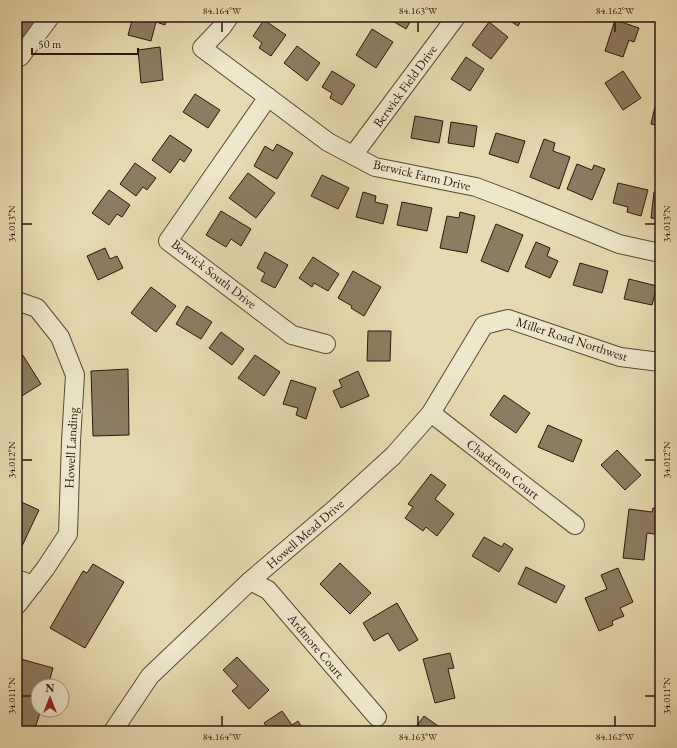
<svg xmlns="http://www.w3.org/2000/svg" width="677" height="748" font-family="'EB Garamond',serif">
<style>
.building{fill:#8c7c62;stroke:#2a170e}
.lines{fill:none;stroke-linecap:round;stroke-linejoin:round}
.minor-casing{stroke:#594836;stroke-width:20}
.minor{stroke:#efe7cc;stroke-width:18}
.ticks{fill:none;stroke:#2a170e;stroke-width:1.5}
.labels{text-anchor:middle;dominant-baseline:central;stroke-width:3;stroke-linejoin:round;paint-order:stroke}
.street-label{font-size:13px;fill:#2a170e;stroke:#efe7cc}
.neatline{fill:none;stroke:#2a170e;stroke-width:1.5}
.ticks-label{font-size:10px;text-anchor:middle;fill:#2a170e}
</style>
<rect width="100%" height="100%" fill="#e7dab0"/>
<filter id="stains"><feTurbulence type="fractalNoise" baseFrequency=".005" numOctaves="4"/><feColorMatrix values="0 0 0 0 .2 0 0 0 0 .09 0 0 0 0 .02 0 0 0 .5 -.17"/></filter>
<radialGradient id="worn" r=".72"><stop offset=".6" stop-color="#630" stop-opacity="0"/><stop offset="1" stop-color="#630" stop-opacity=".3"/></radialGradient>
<g class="building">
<path d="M17,17h23l-17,23 -6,-5z"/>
<path d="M133,17h34l-2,8 -9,-3 -5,19 -23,-6z"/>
<path d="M386,17h27l-7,12z"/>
<path d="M504,17h19l-5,9z"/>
<path d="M644,17h11l-9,5z"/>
<path d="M264,20l22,15 -15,21 -12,-8 3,-5 -9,-7z"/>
<path d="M615,20l24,8 -5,14 -5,-2 -6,17 -18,-6z"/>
<path d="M489,22l19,15 -17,22 -19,-14z"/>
<path d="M372,29l21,13 -17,26 -20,-13z"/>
<path d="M297,46l23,17 -13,18 -23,-18z"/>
<path d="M160,47l3,33 -22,3 -3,-33z"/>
<path d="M466,57l18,12 -14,22 -19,-12z"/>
<path d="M332,71l23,14 -13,20 -12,-7 2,-5 -10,-6z"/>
<path d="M623,71l18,27 -18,12 -18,-27z"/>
<path d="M195,94l25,16 -12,18 -25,-16z"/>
<path d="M656,102l4,1v23l-9,-2z"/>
<path d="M415,116l28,5 -4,22 -28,-5z"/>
<path d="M451,122l26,4 -3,21 -26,-4z"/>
<path d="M496,133l29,8 -7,22 -29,-9z"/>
<path d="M170,135l22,15 -8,12 -4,-3 -10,14 -18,-13z"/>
<path d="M544,139l11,4 -2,8 17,6 -11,32 -29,-12z"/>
<path d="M277,144l16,9 -16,26 -23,-13 11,-20 8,5z"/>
<path d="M135,163l21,15 -9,12 -4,-3 -7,9 -16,-12z"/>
<path d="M577,164l15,6 2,-5 11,4 -13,31 -25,-11z"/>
<path d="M248,173l27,20 -19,25 -27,-20z"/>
<path d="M322,175l27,13 -11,21 -27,-13z"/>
<path d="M618,183l30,7 -7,26 -14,-4 1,-5 -15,-4z"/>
<path d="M109,190l21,15 -8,12 -5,-3 -8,11 -17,-12z"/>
<path d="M363,192l13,4 -1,6 13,3 -5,19 -27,-7z"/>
<path d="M654,192l6,1v26l-9,-1z"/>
<path d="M402,202l30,6 -5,23 -30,-6z"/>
<path d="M221,211l30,18 -10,17 -10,-7 -5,8 -20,-12z"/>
<path d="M460,212l15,4 -8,37 -27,-5 7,-32 12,2z"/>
<path d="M496,224l27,11 -15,37 -27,-11z"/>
<path d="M536,242l14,6 -3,8 11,5 -8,17 -25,-11z"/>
<path d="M105,248l5,11 7,-3 6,12 -25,12 -11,-24z"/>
<path d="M265,252l23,13 -13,23 -14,-7 4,-8 -8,-5z"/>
<path d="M313,257l26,17 -11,17 -14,-8 -2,4 -13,-9z"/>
<path d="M580,263l28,8 -6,22 -29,-8z"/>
<path d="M353,271l28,16 -17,29 -13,-8 1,-2 -14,-8z"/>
<path d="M629,279l28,7 -5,19 -28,-6z"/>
<path d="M151,287l25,19 -20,26 -25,-19z"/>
<path d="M187,306l25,16 -11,17 -25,-15z"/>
<path d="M368,331h23l-1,30h-23z"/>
<path d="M221,332l23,17 -12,16 -23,-17z"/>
<path d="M17,346l24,38 -24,15z"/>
<path d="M255,355l25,17 -16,24 -26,-18z"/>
<path d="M128,369l1,66 -36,1 -2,-65z"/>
<path d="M358,371l11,25 -28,12 -8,-17 9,-4 -3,-7z"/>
<path d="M291,380l25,8 -10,31 -10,-4 2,-7 -15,-4z"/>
<path d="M504,395l26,18 -14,20 -26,-18z"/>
<path d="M548,425l34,15 -9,22 -35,-15z"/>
<path d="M617,450l24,25 -16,15 -24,-25z"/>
<path d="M431,474l15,11 -11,14 19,15 -17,22 -11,-9 -3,4 -18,-13 8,-11 -5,-3z"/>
<path d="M17,500l22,10 -17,36 -5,-3z"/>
<path d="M653,508l7,1v26l-13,-2 -3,27 -21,-2 6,-49 23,3z"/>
<path d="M484,537l18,10 2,-4 9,6 -14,23 -27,-16z"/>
<path d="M340,563l31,30 -21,21 -30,-30z"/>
<path d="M93,564l31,18 -39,66 -35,-20 33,-57 4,2z"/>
<path d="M526,567l39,19 -9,17 -38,-19z"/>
<path d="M618,568l15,34 -13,6 4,8 -12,5 1,4 -14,6 -14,-33 22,-9 -6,-14z"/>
<path d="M397,603l21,37 -19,11 -11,-18 -14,8 -11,-18z"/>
<path d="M450,653l4,15 -6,1 7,29 -20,5 -12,-44z"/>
<path d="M237,657l32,33 -20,19 -17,-18 6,-5 -15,-16z"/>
<path d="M17,658l36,10 -5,18h-10v24h3l-7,21h-17z"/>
<path d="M282,711l10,14 6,-4 6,10h-35l-5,-8z"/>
<path d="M424,716l17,12 -2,3h-26z"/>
</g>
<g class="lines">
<g class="minor-casing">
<g id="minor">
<path d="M229,17l-7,10 -20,21 126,94 47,25 101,20 37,14 106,43 41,9"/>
<path d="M17,54l3,3 30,-40"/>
<path d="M268,97l-100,144 124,94 34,9"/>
<path d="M354,154l102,-137"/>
<path d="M17,301l20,7 23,29 15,38 -4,66 -3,93 -23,35 -28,36"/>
<path d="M431,413l144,112"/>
<path d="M17,579l16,6"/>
<path d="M250,581l18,9 109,127"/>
<path d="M113,731l37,-55 100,-95 87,-74 56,-51 38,-43 53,-88 24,-6 112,38 40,5"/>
</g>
</g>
<use href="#minor" class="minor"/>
</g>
<path class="ticks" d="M222,22v10M418,22v10M615,22v10M22,224h10M645,224h10M22,460h10M645,460h10M22,696h10M645,696h10M222,716v10M418,716v10M615,716v10"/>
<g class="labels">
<g class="street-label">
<text transform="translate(405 86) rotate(-54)">Berwick Field Drive</text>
<text transform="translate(422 175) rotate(13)">Berwick Farm Drive</text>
<text transform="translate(214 274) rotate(38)">Berwick South Drive</text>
<text transform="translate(572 339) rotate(18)">Miller Road Northwest</text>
<text transform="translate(71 448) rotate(-87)">Howell Landing</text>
<text transform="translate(503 469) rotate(38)">Chaderton Court</text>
<text transform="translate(305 534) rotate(-41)">Howell Mead Drive</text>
<text transform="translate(316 646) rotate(50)">Ardmore Court</text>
</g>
</g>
<rect width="677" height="748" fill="none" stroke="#e7dab0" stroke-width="44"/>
<g transform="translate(50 698)"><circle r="19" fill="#efe7cc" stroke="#a09480"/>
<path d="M0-3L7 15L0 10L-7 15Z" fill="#8f2418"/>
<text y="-6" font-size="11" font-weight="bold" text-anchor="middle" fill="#2a170e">N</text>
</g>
<path d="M32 48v6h106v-6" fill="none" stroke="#2a170e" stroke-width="2"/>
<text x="38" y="48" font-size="12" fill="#2a170e" stroke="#efe7cc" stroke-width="3" paint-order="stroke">50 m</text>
<rect x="22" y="22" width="633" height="704" class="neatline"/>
<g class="ticks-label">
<text x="222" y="14">84.164°W</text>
<text x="418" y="14">84.163°W</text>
<text x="615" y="14">84.162°W</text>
<text transform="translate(11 224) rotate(-90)" y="4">34.013°N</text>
<text transform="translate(666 224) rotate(-90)" y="4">34.013°N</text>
<text transform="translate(11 460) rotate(-90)" y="4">34.012°N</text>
<text transform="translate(666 460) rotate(-90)" y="4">34.012°N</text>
<text transform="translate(11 696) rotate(-90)" y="4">34.011°N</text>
<text transform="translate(666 696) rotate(-90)" y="4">34.011°N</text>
<text x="222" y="740">84.164°W</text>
<text x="418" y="740">84.163°W</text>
<text x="615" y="740">84.162°W</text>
</g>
<rect width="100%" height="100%" filter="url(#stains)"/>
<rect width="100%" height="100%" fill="url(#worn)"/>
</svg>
